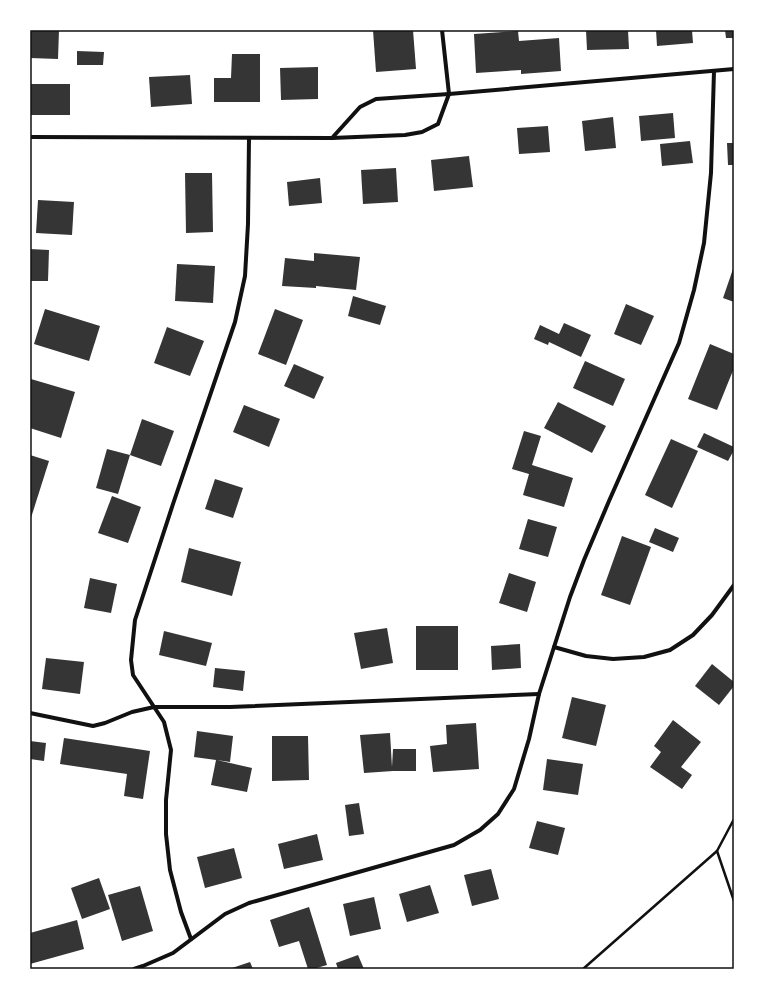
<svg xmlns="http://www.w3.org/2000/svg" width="764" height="999" font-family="Spectral,serif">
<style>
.building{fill:#353535}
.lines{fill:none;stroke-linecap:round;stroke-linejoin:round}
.path{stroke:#111;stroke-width:2.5}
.minor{stroke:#111;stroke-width:4}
.neatline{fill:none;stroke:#111;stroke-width:1.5}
</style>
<rect width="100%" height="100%" fill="#fff"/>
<g class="building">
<path d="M30,30h29l-1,29 -28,-1z"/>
<path d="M373,30h40l3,39 -40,3z"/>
<path d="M586,30h42l1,19 -42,1z"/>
<path d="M656,30h36l1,13 -36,3z"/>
<path d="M725,30h9v8h-8z"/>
<path d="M518,31l1,10 40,-3 2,33 -40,3v-4l-45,3 -2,-39z"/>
<path d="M77,51l27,1 -1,13h-26z"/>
<path d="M232,54h28v48h-46v-24h17z"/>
<path d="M318,67v32l-37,1 -1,-32z"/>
<path d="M190,75l2,29 -41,3 -2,-30z"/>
<rect x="30" y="84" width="40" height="31"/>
<path d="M673,113l2,25 -34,3 -2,-25z"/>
<path d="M613,117l3,31 -31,3 -3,-30z"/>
<path d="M548,126l2,26 -31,2 -2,-26z"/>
<path d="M690,141l3,22 -31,3 -2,-22z"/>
<path d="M727,143h7v22h-6z"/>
<path d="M469,156l4,31 -39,4 -3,-31z"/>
<path d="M396,168l2,34 -35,2 -2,-34z"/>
<path d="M185,173h27l1,59 -27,1z"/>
<path d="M320,178l2,25 -33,3 -2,-24z"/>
<path d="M38,200l36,2 -2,33 -36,-2z"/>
<path d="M30,249l19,1 -1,31h-18z"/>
<path d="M314,253l46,4 -4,33 -40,-4v2l-34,-2 3,-28 29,3z"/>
<path d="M177,264l38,2 -2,37 -38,-2z"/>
<path d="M734,266v36l-11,-4z"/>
<path d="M353,296l33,10 -6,19 -32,-9z"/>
<path d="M626,304l28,12 -13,29 -27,-11z"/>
<path d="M45,309l55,17 -11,35 -55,-17z"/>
<path d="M275,309l28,11 -17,45 -28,-11z"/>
<path d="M564,323l27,12 -10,22 -32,-15 -1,3 -14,-6 6,-14 19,9z"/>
<path d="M167,327l37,14 -14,35 -36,-13z"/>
<path d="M710,344l24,10v14l-17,42 -29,-11z"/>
<path d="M585,361l40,18 -12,27 -40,-18z"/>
<path d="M294,364l30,13 -10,22 -30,-13z"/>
<path d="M31,379l44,13 -14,46 -31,-10v-46z"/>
<path d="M558,402l48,24 -14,27 -48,-25z"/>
<path d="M244,405l36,14 -11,28 -36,-15z"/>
<path d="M142,419l32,12 -13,35 -31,-11z"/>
<path d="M524,431l17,5 -9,29 41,13 -9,29 -41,-12 6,-21 -17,-5z"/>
<path d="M704,433l30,14v3l-6,11 -31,-14z"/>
<path d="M671,439l27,12 -26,57 -27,-13z"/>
<path d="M107,449l23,6 -12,39 -22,-6z"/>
<path d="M30,455l19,6 -19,60z"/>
<path d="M215,479l28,9 -10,30 -28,-9z"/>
<path d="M112,496l29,11 -13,36 -30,-10z"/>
<path d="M528,519l29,8 -9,30 -29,-8z"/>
<path d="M655,528l24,10 -6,14 -24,-10z"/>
<path d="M622,536l29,11 -21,58 -29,-10z"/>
<path d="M189,548l52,14 -9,34 -51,-14z"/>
<path d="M509,573l27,9 -9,30 -28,-9z"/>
<path d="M90,578l27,6 -6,29 -27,-5z"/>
<rect x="416" y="626" width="42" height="44"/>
<path d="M387,628l6,35 -32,6 -7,-36z"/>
<path d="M164,631l48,12 -6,23 -47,-11z"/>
<path d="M520,644l1,24 -29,2 -1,-24z"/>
<path d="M46,658l38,4 -4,32 -38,-5z"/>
<path d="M712,664l22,18v4l-15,19 -24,-19z"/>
<path d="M215,668l30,3 -2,20 -30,-4z"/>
<path d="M572,697l34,8 -10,41 -34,-8z"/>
<path d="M673,720l28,22 -20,25 11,8 -10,14 -32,-22 11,-15 -7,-6z"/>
<path d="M476,723l3,46 -46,3 -3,-26 17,-2 -1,-19z"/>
<path d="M197,731l36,5 -3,26 -13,-2 35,8 -5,24 -36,-7 5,-25 -22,-3z"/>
<path d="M390,733l2,34 1,-18h23v22h-23l-29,2 -4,-38z"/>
<path d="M272,736h36l1,44 -37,1z"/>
<path d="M64,738l86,13 -7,48 -19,-3 3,-22 -67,-10z"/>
<path d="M30,741l16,2 -2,18 -14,-2z"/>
<path d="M547,759l36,5 -5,31 -35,-5z"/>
<path d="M359,803l5,31 -15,2 -4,-31z"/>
<path d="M537,821l28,7 -7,27 -29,-7z"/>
<path d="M317,834l6,26 -39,9 -6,-25z"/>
<path d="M234,848l8,30 -37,10 -8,-31z"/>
<path d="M491,869l8,30 -27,7 -8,-31z"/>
<path d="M99,878l11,31 -28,10 -11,-31z"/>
<path d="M430,885l9,28 -32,9 -8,-28z"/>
<path d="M140,886l13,45 -31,10 -14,-46z"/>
<path d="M374,897l7,32 -31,7 -7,-32z"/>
<path d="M309,907l18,58 -14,4h-5l-9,-28 -20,6 -9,-27z"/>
<path d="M77,920l7,29 -54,15v-31z"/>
<path d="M358,955l6,14h-26l-2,-6z"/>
<path d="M250,962l3,7h-24z"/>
</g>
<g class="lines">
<g class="path">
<path d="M717,851l17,50"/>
<path d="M583,969l134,-118 17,-32"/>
</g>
<g class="minor">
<path d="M30,137l302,1 73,-3 17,-3 16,-8 11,-30 -7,-64"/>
<path d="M332,138l28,-31 16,-8 73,-5 285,-25"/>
<path d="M554,647l32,9 27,3 31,-2 26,-7 23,-15 19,-20 22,-30"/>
<path d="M30,713l63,13 12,-3 27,-11 22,-5h76l309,-13"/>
<path d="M191,939l-10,-27 -11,-42 -4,-36v-34l5,-50 -7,-28 -31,-47 -2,-15 4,-40 38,-116 62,-182 10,-46 3,-52 1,-86"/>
<path d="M134,969l9,-3 30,-13 52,-39 24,-11 205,-58 26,-15 18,-16 16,-25 15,-50 10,-45 31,-97 14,-37 25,-59 70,-158 15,-53 10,-47 7,-70 3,-102"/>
</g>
</g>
<rect width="764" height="999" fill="none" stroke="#ffffff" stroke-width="62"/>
<rect x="31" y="31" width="702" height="937" class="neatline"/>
</svg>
